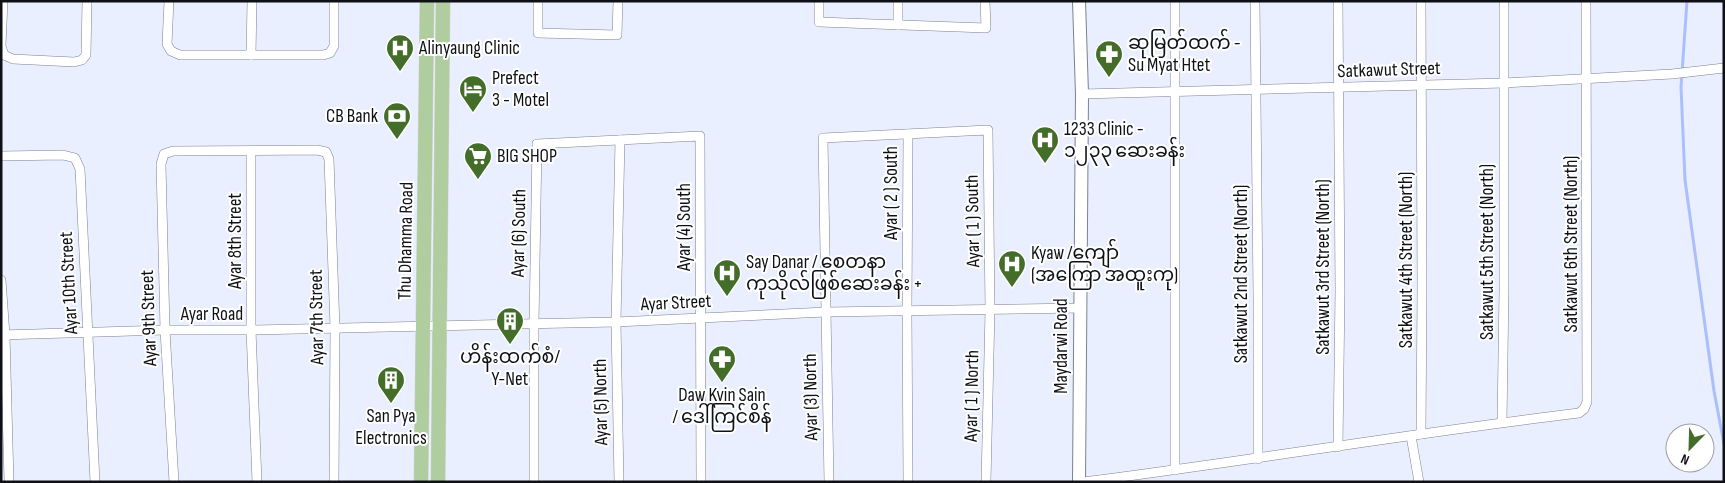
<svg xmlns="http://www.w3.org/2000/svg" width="1725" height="483" font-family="'Sofia Sans Condensed','Noto Sans Myanmar',sans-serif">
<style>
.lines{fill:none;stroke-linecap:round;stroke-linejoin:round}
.stream{stroke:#abbfff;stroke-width:3}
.street-casing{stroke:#7c818f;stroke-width:10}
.secondary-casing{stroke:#7c818f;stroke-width:14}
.primary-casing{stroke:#d4d4d5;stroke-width:15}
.street{stroke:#fff;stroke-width:9}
.secondary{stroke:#fff;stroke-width:12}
.primary{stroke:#b0cd9f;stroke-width:14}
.labels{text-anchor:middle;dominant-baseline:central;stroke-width:4;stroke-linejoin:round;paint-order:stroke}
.poi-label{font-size:19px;fill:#0e1015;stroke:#fff;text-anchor:start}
.street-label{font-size:19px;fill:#0e1015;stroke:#fff}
</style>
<rect width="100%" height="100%" fill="#e9effe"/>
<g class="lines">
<path class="stream" d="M1687,1l-6,86 4,93 29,211 10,53"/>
<g class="street-casing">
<g id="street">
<path d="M3,1l-2,45 3,9"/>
<path d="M169,1l-2,43 4,7 9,4h143l7,-2 4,-7v-45"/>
<path d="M538,1v32l79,2 1,-34"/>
<path d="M819,1v21l167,6 -1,-27"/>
<path d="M1175,1v469"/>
<path d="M1255,1l3,296v162"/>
<path d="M1421,1l1,289 -1,144"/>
<path d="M898,25v-24"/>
<path d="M4,55l9,4 61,3 8,-2 4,-5 1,-54"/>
<path d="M251,55l1,-54"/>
<path d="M1082,94l422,-11 168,-9 52,-6"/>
<path d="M908,134l-1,178 1,170"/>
<path d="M251,151v179l6,152"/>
<path d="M1,156l62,-1 12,3 5,11 15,313"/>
<path d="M1,280l4,55 4,147"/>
<path d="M1,335l164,-5h86l365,-8 210,-10 254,-4"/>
<path d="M1502,422l2,-132v-289"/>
<path d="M1411,436l8,46"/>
<path d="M1338,447l2,-156 -2,-290"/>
<path d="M174,482l-9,-152 -4,-166 3,-10 9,-3 144,-1 9,2 3,7 6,169 -1,154"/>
<path d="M534,482v-158l3,-180 163,-8 1,346"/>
<path d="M619,482l-3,-160 4,-182"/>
<path d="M829,482l-6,-344 165,-8 2,181 -4,171"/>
<path d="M1083,482c165,-21 330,-49 496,-69l5,-4 3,-7 -1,-401"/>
</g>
</g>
<g class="secondary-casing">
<path id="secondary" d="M1079,482l3,-388 -3,-93"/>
</g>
<g class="primary-casing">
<g id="primary">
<path d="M421,482l6,-481"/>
<path d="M438,482l5,-481"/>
</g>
</g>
<use href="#street" class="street"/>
<use href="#secondary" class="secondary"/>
<use href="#primary" class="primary"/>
</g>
<defs>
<g id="hospital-pin" transform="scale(1.4375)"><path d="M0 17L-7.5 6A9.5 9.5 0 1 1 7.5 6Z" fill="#446d29" stroke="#fff"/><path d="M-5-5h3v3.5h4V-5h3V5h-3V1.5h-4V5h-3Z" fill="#fff"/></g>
<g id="pharmacy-pin" transform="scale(1.4375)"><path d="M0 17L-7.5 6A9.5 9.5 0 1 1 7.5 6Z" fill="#446d29" stroke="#fff"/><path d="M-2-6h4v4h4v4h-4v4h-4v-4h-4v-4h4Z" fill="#fff"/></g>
<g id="hotel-pin" transform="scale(1.4375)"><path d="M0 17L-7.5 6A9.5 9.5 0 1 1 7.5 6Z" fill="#446d29" stroke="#fff"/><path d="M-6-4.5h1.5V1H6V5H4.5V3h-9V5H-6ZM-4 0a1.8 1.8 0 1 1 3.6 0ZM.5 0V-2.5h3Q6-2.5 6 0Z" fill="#fff"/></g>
<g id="bank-pin" transform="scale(1.4375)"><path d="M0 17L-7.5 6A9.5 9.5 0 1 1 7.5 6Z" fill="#446d29" stroke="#fff"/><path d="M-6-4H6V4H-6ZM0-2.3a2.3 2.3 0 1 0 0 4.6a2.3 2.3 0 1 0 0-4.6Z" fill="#fff"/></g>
<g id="supermarket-pin" transform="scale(1.4375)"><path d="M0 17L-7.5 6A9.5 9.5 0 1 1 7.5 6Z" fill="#446d29" stroke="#fff"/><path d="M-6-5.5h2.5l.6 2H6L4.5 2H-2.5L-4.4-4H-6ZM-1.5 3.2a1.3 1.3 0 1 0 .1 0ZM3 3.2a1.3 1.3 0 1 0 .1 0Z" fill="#fff"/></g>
<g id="building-pin" transform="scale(1.4375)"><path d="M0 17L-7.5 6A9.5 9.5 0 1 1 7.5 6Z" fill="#446d29" stroke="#fff"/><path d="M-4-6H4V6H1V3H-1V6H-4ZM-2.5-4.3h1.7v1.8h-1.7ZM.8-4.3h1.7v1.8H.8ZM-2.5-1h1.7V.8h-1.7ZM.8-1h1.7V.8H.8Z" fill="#fff"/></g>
</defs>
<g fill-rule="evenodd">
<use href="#hospital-pin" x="400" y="48"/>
<use href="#pharmacy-pin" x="1109" y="54"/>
<use href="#hotel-pin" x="473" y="89"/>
<use href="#bank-pin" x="397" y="116"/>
<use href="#hospital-pin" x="1045" y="140"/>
<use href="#supermarket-pin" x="478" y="156"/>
<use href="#hospital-pin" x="1012" y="264"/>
<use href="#hospital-pin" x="727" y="273"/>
<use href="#building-pin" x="510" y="321"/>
<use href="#pharmacy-pin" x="722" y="359"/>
<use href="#building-pin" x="391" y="380"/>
</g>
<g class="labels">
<g class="poi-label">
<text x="1128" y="43">ဆုမြတ်ထက် -<tspan x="1128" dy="22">Su Myat Htet</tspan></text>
<text x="419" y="48">Alinyaung Clinic</text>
<text x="492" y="78">Prefect<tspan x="492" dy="22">3 - Motel</tspan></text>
<text x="378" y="116" text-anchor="end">CB Bank</text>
<text x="1064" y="129">1233 Clinic -<tspan x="1064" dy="22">၁၂၃၃ ဆေးခန်း</tspan></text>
<text x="497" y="156">BIG SHOP</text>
<text x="1031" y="253">Kyaw /ကျော်<tspan x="1031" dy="22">(အကြော အထူးကု)</tspan></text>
<text x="746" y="262">Say Danar / စေတနာ<tspan x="746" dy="22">ကုသိုလ်ဖြစ်ဆေးခန်း +</tspan></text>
<text x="510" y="357" text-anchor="middle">ဟိန်းထက်စံ/<tspan x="510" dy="22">Y-Net</tspan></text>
<text x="722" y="395" text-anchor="middle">Daw Kyin Sain<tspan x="722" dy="22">/ ဒေါ်ကြင်စိန်</tspan></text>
<text x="391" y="416" text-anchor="middle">San Pya<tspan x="391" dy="22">Electronics</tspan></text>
</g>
<g class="street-label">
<text transform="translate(1389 70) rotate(-2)">Satkawut Street</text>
<text transform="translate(891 193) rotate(-90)">Ayar ( 2 ) South</text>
<text transform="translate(973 221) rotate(-91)">Ayar ( 1 ) South</text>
<text transform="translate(684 227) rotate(-90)">Ayar (4) South</text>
<text transform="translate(519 233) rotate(-89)">Ayar (6) South</text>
<text transform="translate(235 241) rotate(-90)">Ayar 8th Street</text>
<text transform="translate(406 241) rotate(-89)">Thu Dhamma Road</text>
<text transform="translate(1571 244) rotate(-90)">Satkawut 6th Street (North)</text>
<text transform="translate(1487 252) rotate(-90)">Satkawut 5th Street (North)</text>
<text transform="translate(1406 260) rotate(-90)">Satkawut 4th Street (North)</text>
<text transform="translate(1323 267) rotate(-90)">Satkawut 3rd Street (North)</text>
<text transform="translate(1241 274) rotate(-90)">Satkawut 2nd Street (North)</text>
<text transform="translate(69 283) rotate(-93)">Ayar 10th Street</text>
<text transform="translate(676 303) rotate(-3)">Ayar Street</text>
<text x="212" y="314">Ayar Road</text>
<text transform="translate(317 317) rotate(-91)">Ayar 7th Street</text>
<text transform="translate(149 318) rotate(-92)">Ayar 9th Street</text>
<text transform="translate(1061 346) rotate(-90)">Maydarwi Road</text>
<text transform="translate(972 396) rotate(-89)">Ayar ( 1 ) North</text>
<text transform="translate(811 397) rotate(-91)">Ayar (3) North</text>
<text transform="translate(601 402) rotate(-91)">Ayar (5) North</text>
</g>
</g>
<rect width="1725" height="483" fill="none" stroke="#0e1015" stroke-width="5"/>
<g transform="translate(1690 448) rotate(203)"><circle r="24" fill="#ffffff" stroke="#9f9fa1"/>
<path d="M0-4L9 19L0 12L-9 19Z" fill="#446d29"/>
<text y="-8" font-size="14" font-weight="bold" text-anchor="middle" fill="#0e1015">N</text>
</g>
</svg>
